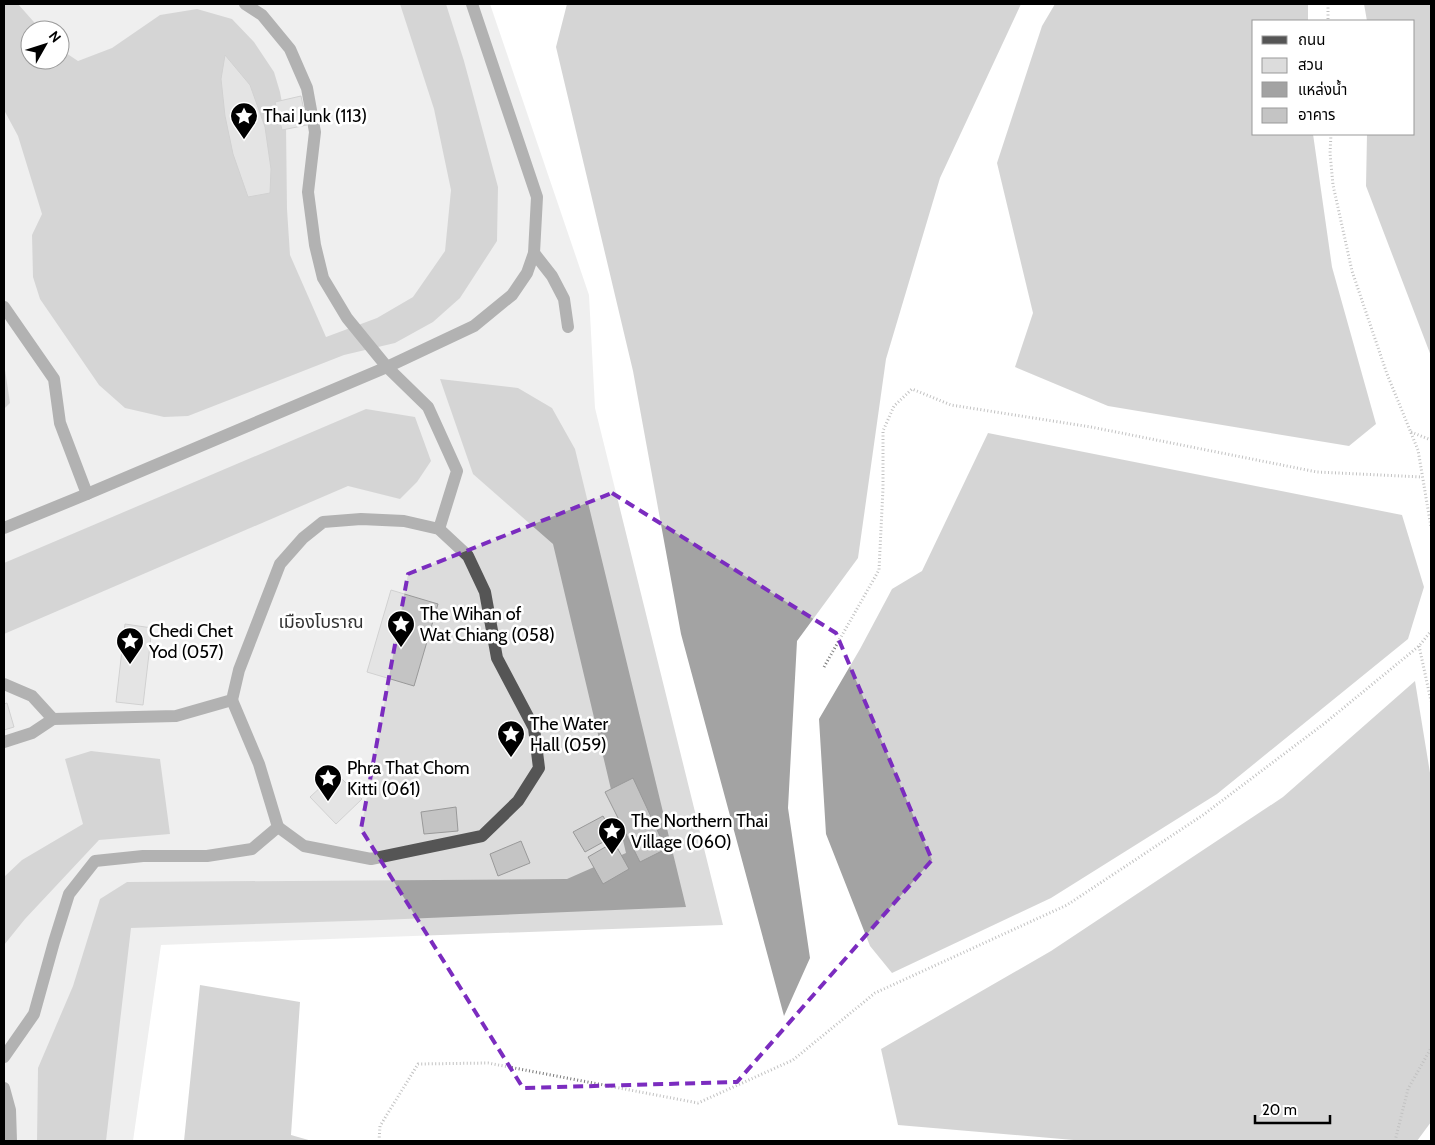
<svg xmlns="http://www.w3.org/2000/svg" width="1435" height="1145" font-family="Cabin,'Noto Sans Thai',sans-serif">
  <style>
    .green { fill: #dcdcdc; fill-rule: evenodd }
    .water { fill: #a3a3a3 }
    .building { fill: #c4c4c4; stroke: #999 }
    .lines { fill: none; stroke-linecap: round; stroke-linejoin: round }
    .path { stroke: #777; stroke-width: 3; stroke-dasharray: 1 2.5; stroke-linecap: butt }
    .minor { stroke: #555; stroke-width: 12 }
    .marked { fill: none; stroke: #7b2cbf; stroke-width: 4; stroke-dasharray: 10 6; stroke-linejoin: round }
    .labels { text-anchor: middle; stroke-width: 5; stroke-linejoin: round; paint-order: stroke }
    .poi-label { font-size: 18px; fill: #000; stroke: #fff; text-anchor: start }
    .park-label { font-size: 18px; fill: #333; stroke: #fff }
  </style>
  <rect width="100%" height="100%" fill="#fff"/>
  <path class="green" d="M4,4h486l99,291 6,113 128,517 -562,20 -28,196h-129zM30,30h30v30h-30z"/>
  <g class="water">
    <path d="M4,4h14l23,26h-11v30h30v-11l18,12 34,-13 48,-33 37,-6 35,10 22,23 20,30 6,20 6,32 1,85 3,46 36,82 51,-19 36,-21 32,-46 6,-61 -17,-81 -34,-105h46l18,57 34,126 -1,54 -37,57 -27,24 -38,21 -51,12 -156,61 -24,1 -39,-9 -26,-23 -59,-86 -7,-22 -1,-42 10,-21 -24,-78 -14,-26z"/>
    <path d="M567,4h454l-81,174 -54,181 -28,199 -61,83 -9,167 22,150 -26,58 -103,-382 -48,-263 -77,-324z"/>
    <path d="M1055,4h253v17h-54v113h59l19,133 44,157 -27,22 -241,-40 -93,-39 18,-54 -36,-150 45,-137z"/>
    <path d="M1364,4h67v352l-65,-170 1,-52h47v-113h-47z"/>
    <path d="M4,363l6,40 -6,6z"/>
    <path d="M440,379l78,9 34,20 23,41 111,458 -305,13 -250,8 -25,213h-69l1,-73 35,-82 27,-87 27,-17 440,-3 59,-26 -73,-309 -80,-70z"/>
    <path d="M366,409l49,8 16,44 -14,21 -17,17 -52,-13 -344,148v-71z"/>
    <path d="M988,433l414,82 22,72 -16,52 -191,155 -166,104 -159,75 -22,-27 -44,-112 -7,-115 41,-70 32,-60 30,-18z"/>
    <path d="M1415,681l16,98v343l-14,19h-332l-187,-16 -17,-76 170,-98 232,-154z"/>
    <path d="M91,751l69,8 10,75 -71,6 -74,79 -21,26v-68l18,-17 61,-36 -18,-65z"/>
    <path d="M200,985l100,17 -9,133 21,6h-128z"/>
  </g>
  <g class="building">
    <path d="M225,55l25,30 15,42 6,42 -1,24 -22,4 -15,-43 -8,-38 -4,-37z"/>
    <path d="M301,96l6,29 -25,5 -7,-28z"/>
    <path d="M391,590l47,14 -24,82 -47,-14z"/>
    <path d="M125,624l27,4 -9,77 -27,-3z"/>
    <path d="M7,703l7,24 -10,3v-26z"/>
    <path d="M336,773l26,26 -26,25 -26,-27z"/>
    <path d="M633,778l33,71 -26,13 -35,-70z"/>
    <path d="M456,807l2,24 -34,3 -3,-22z"/>
    <path d="M603,816l11,20 -29,16 -12,-20z"/>
    <path d="M521,841l9,22 -32,13 -8,-22z"/>
    <path d="M614,842l15,27 -26,15 -15,-27z"/>
  </g>
  <g class="lines">
    <g class="path">
      <path d="M1328,4v17"/>
      <path d="M1331,134l-1,19 3,32 19,86 35,103 31,76 13,77"/>
      <path d="M1411,432l20,8"/>
      <path d="M1419,646l12,55"/>
      <path d="M824,667l55,-97 4,-82v-57l11,-25 18,-17 39,16 140,22 226,45 105,5"/>
      <path d="M379,1141l1,-15 38,-62 70,-1 210,40 95,-43 82,-67 192,-88 136,-90 122,-92 94,-77 12,-15"/>
      <path d="M1395,1141l13,-52 23,-41"/>
    </g>
    <g class="minor">
      <path d="M245,4l17,11 28,34 17,39 8,44 -7,60 7,53 8,33 24,40 40,49 41,40 29,64 -18,58"/>
      <path d="M534,253l18,23 12,23 4,28"/>
      <path d="M4,307l50,72 6,44 27,71"/>
      <path d="M4,528l83,-34 300,-127 87,-41 38,-31 15,-22 7,-20 3,-56 -65,-193"/>
      <path d="M4,684l28,12 21,23"/>
      <path d="M4,742l28,-9 21,-14 123,-3 56,-16 7,-30 41,-106 23,-26 20,-16 38,-3 43,2 35,8 29,27 17,36 12,66 37,70 5,40 -21,33 -36,35 -111,23 -67,-13 -26,-19"/>
      <path d="M4,1057l30,-43 20,-72 15,-48 26,-33 48,-5h64l45,-7 26,-22 -19,-63 -27,-64"/>
      <path d="M4,1088l6,22 1,31"/>
    </g>
  </g>
  <path d="M0 0H1435V1145H0ZM612,493l224,140 96,227 -195,222 -214,6 -162,-259 47,-255z" fill="#fff" fill-opacity=".55" fill-rule="evenodd"/>
  <path class="marked" d="M612,493l224,140 96,227 -195,222 -214,6 -162,-259 47,-255z"/>
  <defs>
    <g id="sight-pin" transform="scale(1.4375)"><path d="M0 17L-7.5 6A9.5 9.5 0 1 1 7.5 6Z" fill="#000" stroke="#fff"/><path d="M0-6L1.8-2.2L6-1.7L2.9 1.2L3.7 5.4L0 3.3L-3.7 5.4L-2.9 1.2L-6-1.7L-1.8-2.2Z" fill="#fff"/></g>
  </defs>
  <g fill-rule="evenodd">
    <use href="#sight-pin" x="244" y="116"/>
    <use href="#sight-pin" x="401" y="624"/>
    <use href="#sight-pin" x="130" y="641"/>
    <use href="#sight-pin" x="511" y="734"/>
    <use href="#sight-pin" x="328" y="778"/>
    <use href="#sight-pin" x="612" y="831"/>
  </g>
  <g class="labels">
    <g class="poi-label">
      <text x="263" y="122">Thai Junk (113)</text>
      <text x="420" y="620">The Wihan of<tspan x="420" dy="21">Wat Chiang (058)</tspan></text>
      <text x="149" y="637">Chedi Chet<tspan x="149" dy="21">Yod (057)</tspan></text>
      <text x="530" y="730">The Water<tspan x="530" dy="21">Hall (059)</tspan></text>
      <text x="347" y="774">Phra That Chom<tspan x="347" dy="21">Kitti (061)</tspan></text>
      <text x="631" y="827">The Northern Thai<tspan x="631" dy="21">Village (060)</tspan></text>
    </g>
    <g class="park-label">
      <text x="321" y="628">เมืองโบราณ</text>
    </g>
  </g>
  <rect width="1435" height="1145" fill="none" stroke="#000000" stroke-width="10"/>
  <rect x="1252" y="20" width="162" height="115" fill="#ffffff" stroke="#999999"/>
  <rect x="1262" y="36" width="25" height="8" fill="#555555" stroke="#999999"/>
  <text x="1298" y="45" font-size="15" fill="#000000">ถนน</text>
  <rect x="1262" y="58" width="25" height="15" fill="#dcdcdc" stroke="#999999"/>
  <text x="1298" y="70" font-size="15" fill="#000000">สวน</text>
  <rect x="1262" y="82" width="25" height="15" fill="#a3a3a3" stroke="#999999"/>
  <text x="1298" y="95" font-size="15" fill="#000000">แหล่งน้ำ</text>
  <rect x="1262" y="108" width="25" height="15" fill="#c4c4c4" stroke="#999999"/>
  <text x="1298" y="120" font-size="15" fill="#000000">อาคาร</text>
  <g transform="translate(45 45) rotate(51)"><circle r="24" fill="#ffffff" stroke="#999999"/>
  <path d="M0-4L9 19L0 12L-9 19Z" fill="#000000"/>
  <text y="-8" font-size="14" font-weight="bold" text-anchor="middle" fill="#000000">N</text>
  </g>
  <path d="M1255 1115v8h75v-8" fill="none" stroke="#000000" stroke-width="2.5"/>
  <text x="1262" y="1115" font-size="15" fill="#000000" stroke="#ffffff" stroke-width="4" paint-order="stroke">20 m</text>
</svg>
